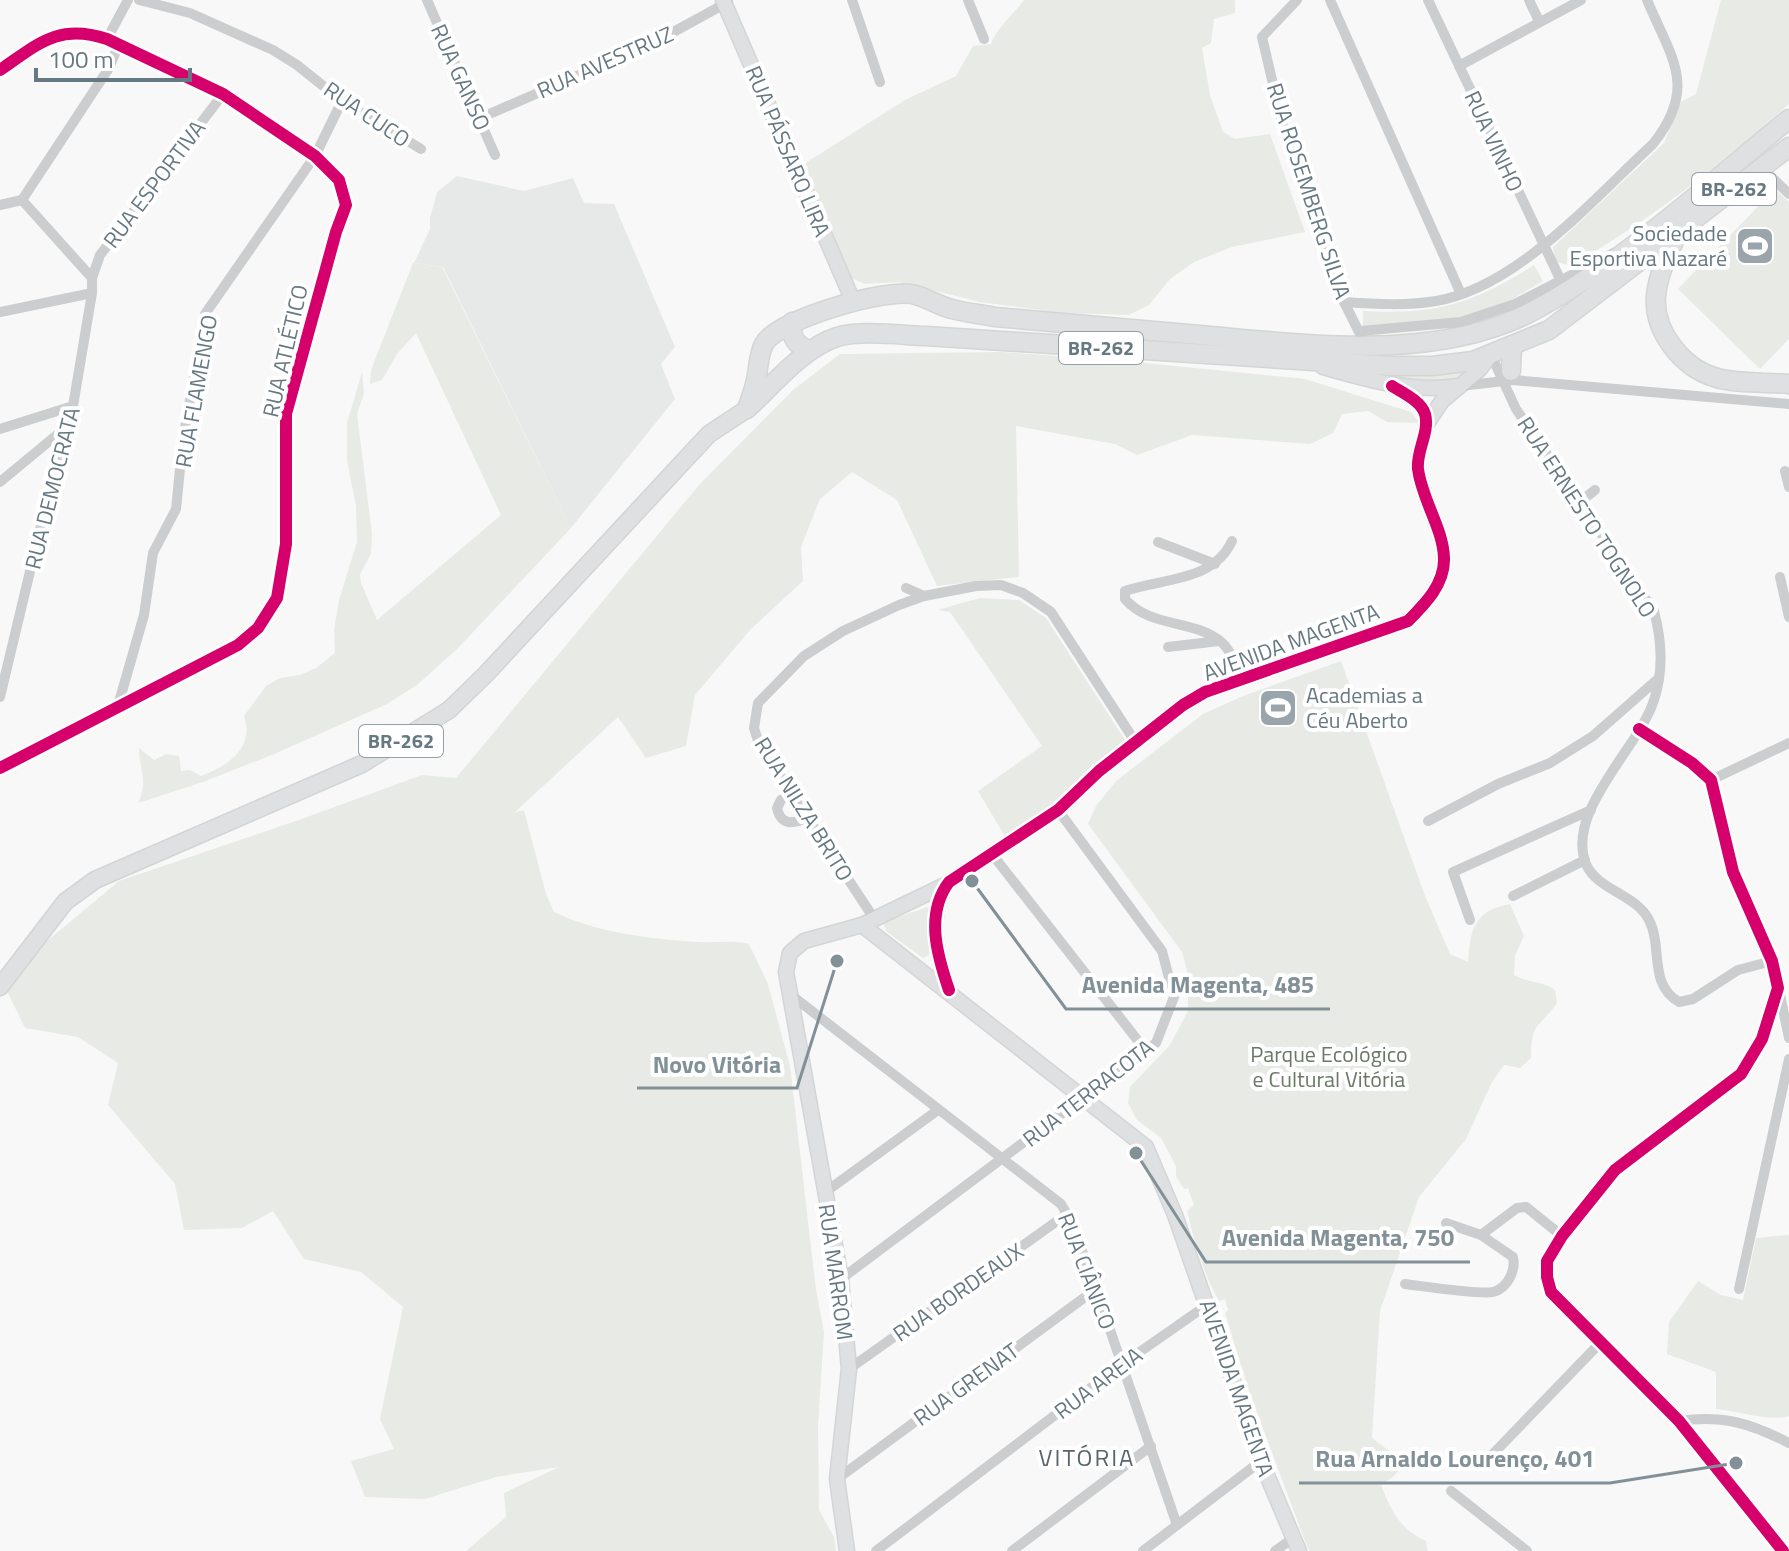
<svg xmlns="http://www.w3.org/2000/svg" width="1789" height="1551" font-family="'Titillium Web',sans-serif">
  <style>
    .built { fill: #e7e9e8 }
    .green { fill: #e8eae6 }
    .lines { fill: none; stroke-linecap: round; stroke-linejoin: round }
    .secondary-casing { stroke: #d4d5d6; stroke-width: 17 }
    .primary-casing { stroke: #d3d4d5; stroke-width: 19 }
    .highway-casing { stroke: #d4d5d5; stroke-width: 21 }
    .street { stroke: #cbcdce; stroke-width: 10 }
    .secondary { stroke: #dfe0e1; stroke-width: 14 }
    .primary { stroke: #dfe0e1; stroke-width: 16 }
    .highway { stroke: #dfe0e1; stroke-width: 18 }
    .cycleway-casing { stroke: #fff; stroke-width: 17 }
    .cycleway { stroke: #d6006c; stroke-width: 12 }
    .labels { text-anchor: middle; stroke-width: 8; stroke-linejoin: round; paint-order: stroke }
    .shield { fill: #fff; stroke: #94a0a7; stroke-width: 2 }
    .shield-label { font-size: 20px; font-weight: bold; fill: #667881 }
    .street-label { font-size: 22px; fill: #667881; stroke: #fff }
    .poi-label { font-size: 22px; fill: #667881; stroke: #fff; text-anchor: end }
    .park-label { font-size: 22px; fill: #6a7965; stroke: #fff }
    .neighbourhood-label { font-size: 24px; letter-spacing: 2px; fill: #58656c; stroke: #fff }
    .leader { fill: none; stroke: #829198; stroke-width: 3 }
    .callout-dot { fill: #829198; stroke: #fff; stroke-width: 3 }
    .callout-label { font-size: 24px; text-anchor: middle; font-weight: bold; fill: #829198; stroke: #fff; stroke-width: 8; stroke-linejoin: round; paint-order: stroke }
  </style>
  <rect width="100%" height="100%" fill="#f8f8f8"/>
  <path class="built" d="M457,176l67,15 49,-13 11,25 30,1 61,143 -14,17 14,35 -104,129 -128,-261 -29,-4 16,-34v-11l7,-26z"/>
  <g class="green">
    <path d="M1024,0h211v13l-21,6 -3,24 -9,5 8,47 13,37 12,7 35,-5 35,98 -73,15 -38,15 -24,17 -21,26 -20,10 -67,-2 -82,-11 -81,-20 -34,2 -14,-6 -47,-114 101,-64 51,-24 17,-30 18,-2c6,-17 22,-29 33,-44z"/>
    <path d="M1721,0h68v104c-68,61 -140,117 -219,162l-15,-5 -2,-14 111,-104 17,-41 15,-8z"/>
    <path d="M1775,189l14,13v137l-29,30 -82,-80z"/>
    <path d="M413,263l29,4 129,261 -113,120 -41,37 -30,19 -113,50 -71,28 -65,21c11,-23 1,-32 1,-55l15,12 12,-6 13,2 2,15 9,-1 11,6c27,-10 54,-28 43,-60l22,-30 14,-8 20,-3 16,-7 19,-15 -1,-23 5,-30 18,-58 -1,-36 -9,-46v-37l15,-51 2,21 -7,21 15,120 -1,20 -11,20 1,9 16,37 124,-105 -85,-182 -19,21 -15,26 -12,4 1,-14z"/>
    <path d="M1534,265l9,16 -32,19 -51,18 -97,8v-15c73,4 110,-7 171,-46z"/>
    <path d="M1002,352l123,9 180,18 106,33 9,11 -33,-1 -19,-11 -26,3 -9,19 -23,11 -118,-9 -55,20 -22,-11 -99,-18 3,151 -82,9 -40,-86 -45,-28 -32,27 -19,48 2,34 -52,48 -56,66 -9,51 -40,12 -28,-41 -104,96 10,-3 22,84 8,18c44,21 97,27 145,30 18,1 33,-2 50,2l19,40 22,82 26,224 8,42 -6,93 1,85 15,27 2,14h-370l40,-34 -2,-24 55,-26 -63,10 -71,22 -60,-2 -14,-36 43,-12 -14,-30 23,-112 -42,-35 -57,-13 -31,-48 -31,17 -58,2 -9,-46 -67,-79 10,-42 -40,-26 -53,-9 -22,-45 38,-37 78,-65 180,-61 123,-45 34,3 243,-293 94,-95 47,-36z"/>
    <path d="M1480,362c-6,5 -13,11 -20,15 -29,17 -86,-2 -117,-10z"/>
    <path d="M980,598l39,2 27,18 83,128 -74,60 -49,32 -28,-47 64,-45 -92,-134 -13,-2z"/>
    <path d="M1341,661l84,235 25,58 18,8c3,-33 5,-51 42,-58l14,32 -9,20 -1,19c14,8 29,6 41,15l2,13c-18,26 -26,18 -26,55l-11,10 -16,-3 -12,17 -26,57 -47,58 -39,114 -8,127 24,18 4,13 -7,8 -12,8c10,25 19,45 45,56l2,10h-118l-4,-7 -57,-153 -24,-78 3,-3 -3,-11 -6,2c-15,-26 -25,-60 -32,-90l7,-6 -6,-17 -4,1 -8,-13v-10l-15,-28 -24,-18 -9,-17 2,-16 40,-42 18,-34v-37l-6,-22 -94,-128 8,-18 20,-25 87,-67 40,-18z"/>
    <path d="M931,906l-2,49 -6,3 -36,-26 -4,-10z"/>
    <path d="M1789,1235v181c-19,6 -51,-5 -73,-7v-37l-49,-18 2,-32 29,-41 23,14 22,5 13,-62z"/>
  </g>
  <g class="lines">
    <g class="secondary-casing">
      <g id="secondary">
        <path d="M723,0l130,301"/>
        <path d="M1323,367c46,13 89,26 137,19"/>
        <path d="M1426,425l16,-24 37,-31 12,-15"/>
        <path d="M862,925l284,222 29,68 86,246 38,90"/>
        <path d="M949,990c-12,-35 -24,-76 0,-108l109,-72 41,-39 84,-66 22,-13 203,-71c17,-17 37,-37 36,-63 -1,-30 -22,-58 -26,-89 -2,-18 12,-37 7,-55 -4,-13 -22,-21 -33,-28"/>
        <path d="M847,1551l-10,-72 12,-110 -8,-90 -55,-307 4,-19 14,-12 58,-16 83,-40"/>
      </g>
    </g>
    <g class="primary-casing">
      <path id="primary" d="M0,987l65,-85 30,-22 267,-116 87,-54 37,-36 223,-240 38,-25"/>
    </g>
    <g class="highway-casing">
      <g id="highway">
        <path d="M1676,237c-9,19 -18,38 -20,59 -3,35 26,71 58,81 20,7 53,5 75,7"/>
        <path d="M792,322c-1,17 3,22 18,29"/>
        <path d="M1511,371l1,-25"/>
        <path d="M749,407c25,-23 54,-59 88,-70 24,-7 63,-2 89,-1l466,30h40l41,-5 76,-31 240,-183"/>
        <path d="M747,409c3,-9 7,-19 9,-29 3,-12 2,-25 8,-36 14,-25 120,-55 148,-50 14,3 27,12 40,15 14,4 29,5 43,8 72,6 144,13 216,19 103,9 227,25 322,-25 91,-49 176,-127 256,-192"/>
      </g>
    </g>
    <g class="street">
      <path d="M139,0l51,13 83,37 24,15 45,36 79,48"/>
      <path d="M427,0l68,155"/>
      <path d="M852,0l28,82"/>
      <path d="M968,0l16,39"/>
      <path d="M1297,0l-35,37 21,90 61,175 22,44"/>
      <path d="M1330,0l131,294"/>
      <path d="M1428,0l133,281"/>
      <path d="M1529,0l10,21"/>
      <path d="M107,39l21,-39"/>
      <path d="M1459,66l122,-66"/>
      <path d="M0,70c38,-26 58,-47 107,-31l116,55 92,62 24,24 7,25 -10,27 -50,182v130l-9,54 -19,30 -20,17 -238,123"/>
      <path d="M478,119l179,-78 71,-39"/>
      <path d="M1762,168l27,26"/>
      <path d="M22,200l70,78"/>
      <path d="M0,205l22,-5 87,-132 10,-24"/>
      <path d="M1344,302c31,2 62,4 92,-1 82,-14 158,-103 217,-157 45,-57 19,-85 -6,-144"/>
      <path d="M0,312l92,-19"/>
      <path d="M1360,331l101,-9 54,-18 99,-51"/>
      <path d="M1491,355l25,54 138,202c8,30 10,59 0,89 -15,48 -89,111 -68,164 11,26 50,30 63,56 14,27 -1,64 30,82l14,-3 45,-29 34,-9"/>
      <path d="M1460,386l53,-6 276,24"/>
      <path d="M0,429l73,-23"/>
      <path d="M1785,471l4,16"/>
      <path d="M0,482l64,-53"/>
      <path d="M1580,502l15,-12"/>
      <path d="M1232,541c-19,41 -69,37 -107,50v8c25,29 67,20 95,42 11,8 16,26 22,38"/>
      <path d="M1158,542l57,22"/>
      <path d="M1780,577l9,40"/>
      <path d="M906,588l18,8"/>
      <path d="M1168,647l51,-6"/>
      <path d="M0,697l64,-268 9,-23 19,-113v-15l8,-23 123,-161"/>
      <path d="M117,709l27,-94 9,-62 23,-44 7,-70 22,-125 110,-158 27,-55"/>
      <path d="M1639,729l53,34 19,17 22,92 39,89 6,27 -16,51 -21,35 -126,96 -53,66 -15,25v16l4,15 128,129 104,130"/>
      <path d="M1711,780l78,-37"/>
      <path d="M792,793l-11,7 -4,8c4,18 16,16 30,10"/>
      <path d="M1428,821l70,-37 52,-21 43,-27 66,-58"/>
      <path d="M992,854l154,197"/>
      <path d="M1513,896l72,-36"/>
      <path d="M875,920l-116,-176 -5,-16 4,-25 46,-47 39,-25 56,-26 25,-9 52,-10 25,-1 22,8 28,19 85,131"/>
      <path d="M1470,920l-17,-48 138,-62"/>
      <path d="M1779,990l10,48"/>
      <path d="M791,995l270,209 10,17 25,68 81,236"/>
      <path d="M824,1193l114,-83"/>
      <path d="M1481,1235l36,-27 9,-1 36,29"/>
      <path d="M841,1279l315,-236 18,-46 -12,-46 -104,-141"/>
      <path d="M1405,1284c17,2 76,11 88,8 15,-4 23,-22 20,-35l-32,-22 -35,-12"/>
      <path d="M1739,1289l50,-230"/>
      <path d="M849,1369l218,-155"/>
      <path d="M1679,1421c44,-6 71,2 110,22"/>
      <path d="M1491,1456l109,-113"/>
      <path d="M837,1479l259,-190"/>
      <path d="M1451,1491l76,60"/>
      <path d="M876,1551l245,-186 86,-60"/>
      <path d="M1012,1551l139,-105"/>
      <path d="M1143,1551l118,-90"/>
      <path d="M1275,1551l17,-12"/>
    </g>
    <use href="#secondary" class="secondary"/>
    <use href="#primary" class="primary"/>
    <use href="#highway" class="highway"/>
    <g class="cycleway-casing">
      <g id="cycleway">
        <path d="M0,70c38,-26 58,-47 107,-31l116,55 92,62 24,24 7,25 -10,27 -50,182v130l-9,54 -19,30 -20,17 -238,123"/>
        <path d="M1639,729l53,34 19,17 22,92 39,89 6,27 -16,51 -21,35 -126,96 -53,66 -15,25v16l4,15 128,129 104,130"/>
        <path d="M949,990c-12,-35 -24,-76 0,-108l109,-72 41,-39 84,-66 22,-13 203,-71c17,-17 37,-37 36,-63 -1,-30 -22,-58 -26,-89 -2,-18 12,-37 7,-55 -4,-13 -22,-21 -33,-28"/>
      </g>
    </g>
    <use href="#cycleway" class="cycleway"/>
  </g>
  <defs>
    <g id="stadium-square" transform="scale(2)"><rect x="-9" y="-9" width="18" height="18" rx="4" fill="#99a5ab" stroke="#fff"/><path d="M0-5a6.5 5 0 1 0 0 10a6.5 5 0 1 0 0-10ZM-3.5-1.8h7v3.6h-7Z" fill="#fff"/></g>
  </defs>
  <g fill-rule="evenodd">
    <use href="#stadium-square" x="1755" y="246"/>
    <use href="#stadium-square" x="1278" y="708"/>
  </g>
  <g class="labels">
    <g class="shield">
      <rect x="1692" y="173" width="84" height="32" rx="6"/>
      <rect x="1059" y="332" width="84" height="32" rx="6"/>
      <rect x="359" y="725" width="84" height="32" rx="6"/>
    </g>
    <g class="shield-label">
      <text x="1734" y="196">BR-262</text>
      <text x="1101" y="355">BR-262</text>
      <text x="401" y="748">BR-262</text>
    </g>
    <g class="street-label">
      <text transform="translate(605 62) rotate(-24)" y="8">RUA AVESTRUZ</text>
      <text transform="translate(461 77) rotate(66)" y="8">RUA GANSO</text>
      <text transform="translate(367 114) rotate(34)" y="8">RUA CUCO</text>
      <text transform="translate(1494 141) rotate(65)" y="8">RUA VINHO</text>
      <text transform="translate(788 151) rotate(67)" y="8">RUA PÁSSARO LIRA</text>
      <text transform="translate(154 184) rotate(-53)" y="8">RUA ESPORTIVA</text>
      <text transform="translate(1309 191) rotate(72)" y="8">RUA ROSEMBERG SILVA</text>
      <text transform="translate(285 351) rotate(-77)" y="8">RUA ATLÉTICO</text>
      <text transform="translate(196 391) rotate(-80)" y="8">RUA FLAMENGO</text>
      <text transform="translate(52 488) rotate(-76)" y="8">RUA DEMOCRATA</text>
      <text transform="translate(1587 517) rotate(57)" y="8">RUA ERNESTO TOGNOLO</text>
      <text transform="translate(1291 642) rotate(-20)" y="8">AVENIDA MAGENTA</text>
      <text transform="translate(804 809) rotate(58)" y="8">RUA NILZA BRITO</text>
      <text transform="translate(1088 1093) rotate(-38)" y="8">RUA TERRACOTA</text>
      <text transform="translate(1087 1271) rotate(69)" y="8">RUA CIÂNICO</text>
      <text transform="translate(836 1272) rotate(82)" y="8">RUA MARROM</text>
      <text transform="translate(958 1292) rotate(-35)" y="8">RUA BORDEAUX</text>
      <text transform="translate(1098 1383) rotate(-37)" y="8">RUA AREIA</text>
      <text transform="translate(966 1384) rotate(-36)" y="8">RUA GRENAT</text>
      <text transform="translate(1237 1388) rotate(71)" y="8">AVENIDA MAGENTA</text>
    </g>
    <g class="poi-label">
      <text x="1727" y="241">Sociedade<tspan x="1727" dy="25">Esportiva Nazaré</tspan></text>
      <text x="1306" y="703" text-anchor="start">Academias a<tspan x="1306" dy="25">Céu Aberto</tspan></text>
    </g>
    <g class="park-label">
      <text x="1329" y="1062">Parque Ecológico<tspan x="1329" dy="25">e Cultural Vitória</tspan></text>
    </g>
    <g class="neighbourhood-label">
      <text x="1087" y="1466">VITÓRIA</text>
    </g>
  </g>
  <path class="leader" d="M972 881L1066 1009H1330M837 961L797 1088H637M1136 1153L1206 1262H1470M1736 1463L1610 1483H1299"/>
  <g class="callout-dot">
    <circle cx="972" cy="881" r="8"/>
    <circle cx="837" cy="961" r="8"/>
    <circle cx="1136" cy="1153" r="8"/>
    <circle cx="1736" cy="1463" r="8"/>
  </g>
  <g class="callout-label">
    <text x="1198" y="993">Avenida Magenta, 485</text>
    <text x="717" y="1073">Novo Vitória</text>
    <text x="1338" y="1246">Avenida Magenta, 750</text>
    <text x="1455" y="1467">Rua Arnaldo Lourenço, 401</text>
  </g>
  <path d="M36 68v12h154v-12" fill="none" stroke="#667881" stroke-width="4"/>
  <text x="48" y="68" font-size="24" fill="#667881" stroke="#ffffff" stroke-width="6" paint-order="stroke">100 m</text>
</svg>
